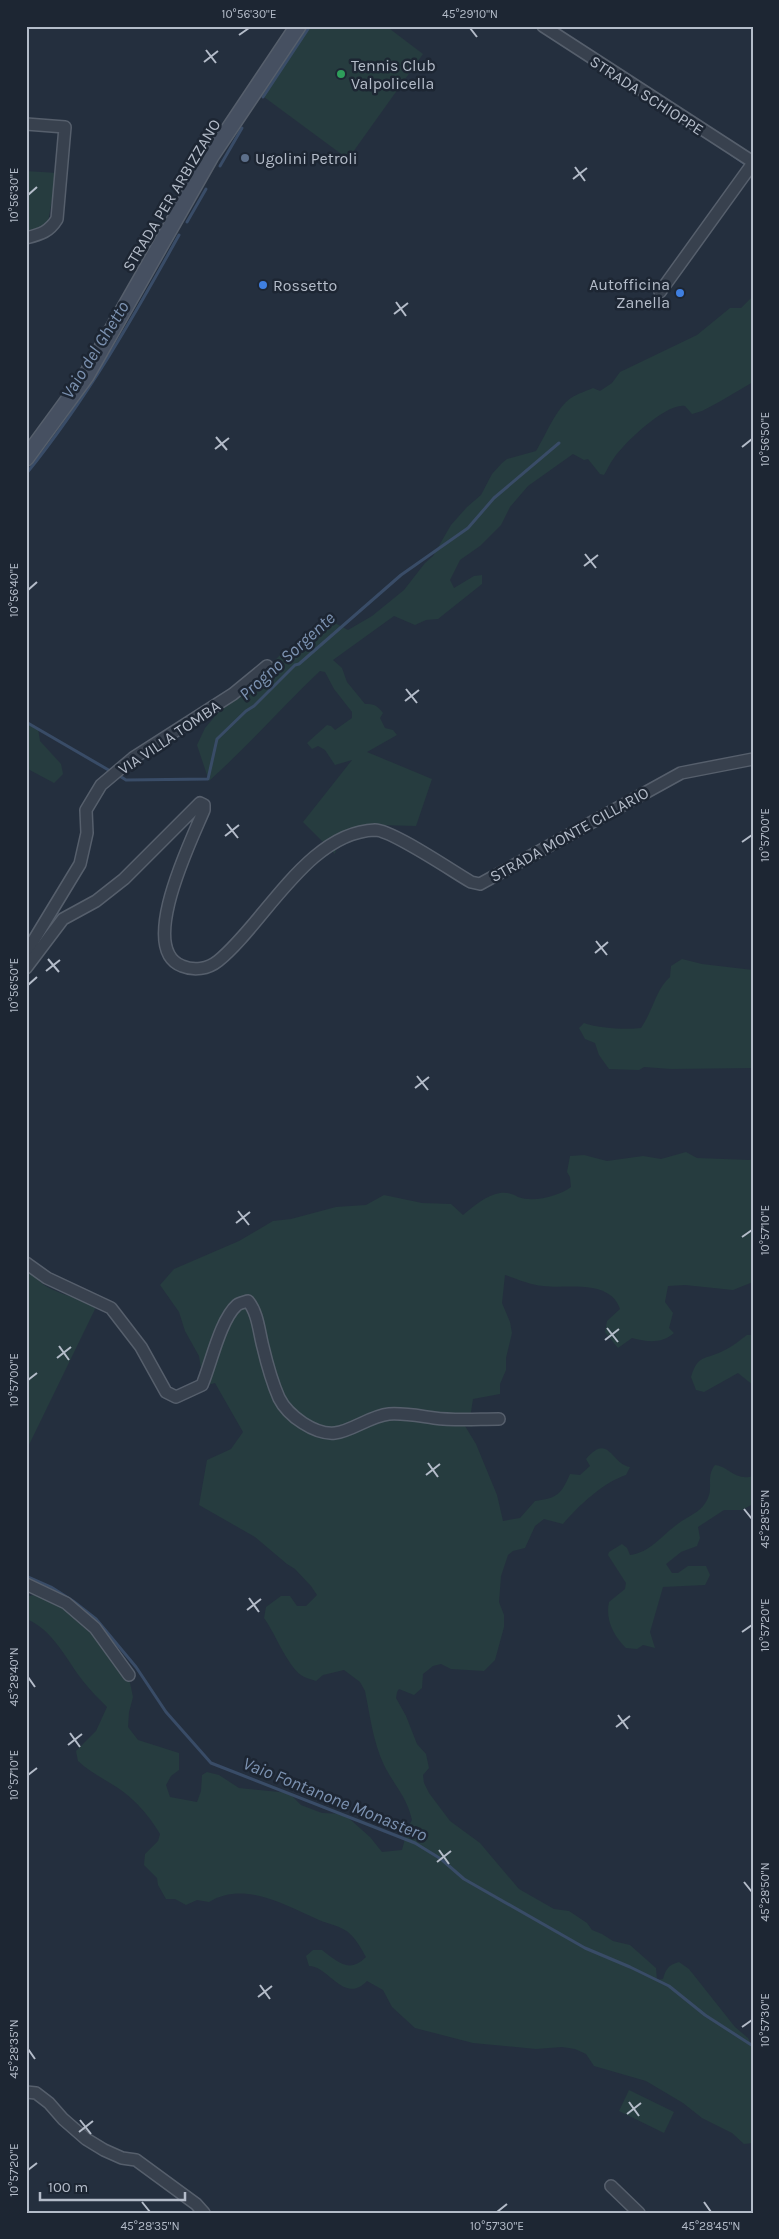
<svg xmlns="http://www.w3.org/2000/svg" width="779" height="2239" font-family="Karla,sans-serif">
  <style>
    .green { fill: #263c3f }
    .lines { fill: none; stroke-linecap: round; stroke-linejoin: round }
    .stream { stroke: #394c67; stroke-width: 3 }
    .street-casing { stroke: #565f6c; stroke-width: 14 }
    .secondary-casing { stroke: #565f6c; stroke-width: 18 }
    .street { stroke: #38414e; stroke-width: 11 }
    .secondary { stroke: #465061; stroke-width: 15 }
    .ticks { fill: none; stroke: #b4bcc9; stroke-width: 2 }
    .leisure-dot { fill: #2e9e5b; stroke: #1d2633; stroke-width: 2 }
    .service-dot { fill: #5c6f8a; stroke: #1d2633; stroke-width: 2 }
    .shop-dot { fill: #3f7fe0; stroke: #1d2633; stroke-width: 2 }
    .labels { text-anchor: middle; stroke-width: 5; stroke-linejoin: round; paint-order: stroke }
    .poi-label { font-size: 16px; fill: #b4bcc9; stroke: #1d2633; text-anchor: start }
    .street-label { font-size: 16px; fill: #b4bcc9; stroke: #1d2633 }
    .water-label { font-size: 18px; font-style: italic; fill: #7c92b1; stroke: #1d2633 }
    .neatline { fill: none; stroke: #b4bcc9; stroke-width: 2 }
    .ticks-label { font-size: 12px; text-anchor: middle; fill: #b4bcc9 }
  </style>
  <rect width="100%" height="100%" fill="#242f3e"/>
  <g class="green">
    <path d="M305,26h81l37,28 -75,105 -88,-65z"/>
    <path d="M26,171l31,2 -10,54 -21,7z"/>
    <path d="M753,296v34l-2,7h2v45l-34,20 -17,9 -10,3 -7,-8c-18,-4 -61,37 -71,52 -4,5 -7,12 -10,17l-4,-1 -12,-15 -4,1 -11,-6 -45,32 -18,21 -9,18 -21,21 -20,14 -10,20 4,8 20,-12 8,-1v9l-44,35 -12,1 -11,5 -21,-9 -61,44 9,8 5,14 18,22c9,0 12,1 18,9l-3,5 5,10 8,2 4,5 -30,17 65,27 -16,47 -38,-1 -41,18 -2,11 -32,-32 49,-62 -17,5 -10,-15 -7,-4 -6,3 -5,-6 20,-18 4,1 4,4 17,-12v-6l-18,-23 -9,-17 -5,-1c-38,36 -72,75 -111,110l-12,-36 8,-17 23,-27 26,-18 26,-28 41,-29 14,-3 13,7 24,-14 32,-26 21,-27 8,-7 18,-31 16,-18 14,-12 11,-21 10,-11 5,-4 29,-8c10,-16 20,-43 35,-53 6,-4 15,-7 22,-10l7,3 12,-8 8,-11 77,-37 33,-27h11z"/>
    <path d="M26,720l12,8 2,13 21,23 2,10 -9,9 -28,-15z"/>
    <path d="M682,959l20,5 51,6v98l-82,1 -27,-2 -5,3 -30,-1 -10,-14 -4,-12 -10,-4 -6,-11 5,-5c12,5 44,7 57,5 12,-17 15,-39 29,-51l1,-11z"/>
    <path d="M686,1152l11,6 53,2 3,-2v124l-20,8 -48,-5 -17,1 -3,16 8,11 -4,15 5,5c-12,11 -27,9 -42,5l-14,10 -13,-16 2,-11 13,-12c-10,-30 -53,-20 -77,-23 -13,-1 -26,-7 -38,-11l-3,28 8,19 2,11 -6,25v12l-6,14v10l-27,5 -2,13 1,15 -7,-1 11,18 21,51 6,26 17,-3 15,-17c22,-3 26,-6 35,-27l10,1 10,-9 -4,-7c23,-27 25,5 44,8l-4,8c-22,7 -48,31 -63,49l-19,-5 -9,7 -10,22 -12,3 -5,4 -7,21 -2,26 5,13v12l-9,33 -11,11 -33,-2 -10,-5 -8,2 -10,8 -1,14 -8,7 -15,-6 -2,3 -1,6 10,18 11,28 9,10 3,14 -6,7 1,8 5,10 21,28 30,22 39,46 35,20 15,2 18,12 5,7 10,4 11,7 17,4 26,23 1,12 6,-1c3,-10 5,-14 16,-17l10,7 46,58 13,11 5,9v96l-9,1 -12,-11 -30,-15 -19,-15 -37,-22 -52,-15 -8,-12 -11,-5 -13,-2 -26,2 -63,-6 -58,-15 -23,-21 -9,-17 -16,-9c-23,24 -38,-15 -58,-15l-3,-10 7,-6h9c16,12 27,24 44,7 -5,-9 -10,-18 -18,-25 -8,-6 -19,-8 -29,-12 -33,-14 -74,-40 -110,-18l-12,-2 -11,5 -11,-6h-9l-8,-14 -1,-7 -13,-13 1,-11 13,-13 2,-7c-7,-12 -17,-25 -27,-34 -16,-16 -38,-23 -55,-39l-2,-10 20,-20 11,-24c-8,-8 -17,-17 -24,-26 -16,-20 -30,-52 -57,-62v-25l4,2 16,-5 14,8 28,32 14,10 27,37 4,19 -4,15 -1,15 10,13 41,13v17l-8,6 -5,9 4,12 27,5 4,-11 1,-16 5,-3 12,3 20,13 50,5 12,12 21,8 22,1 26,23 12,15 20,-2 6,-23 4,-7c-5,-23 -18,-35 -28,-55 -11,-23 -14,-50 -19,-74l-5,-9 -16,-12 -21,5 -7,6c-5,-2 -11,-3 -15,-6 -14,-10 -26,-42 -37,-57l2,-11 15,-11h9l7,10h9l11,-11 -6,-9 -16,-17 -8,-5 -32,-27 -56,-32 8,-45 24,-11 12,-17 -28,-49 -11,3 -5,-30 -14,-25 -6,-19 -19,-27 14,-16 65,-28 34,-20 18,-2 45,-12 30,-2 18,-10 38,8 29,1 12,11c10,-8 23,-20 37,-22 8,-1 12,1 18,4 16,6 41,-1 53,-10l-1,-10 -3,-5 3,-16 14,-1 23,6 36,-5 18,3z"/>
    <path d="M26,1268c7,5 12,13 18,17 16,10 35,13 53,20l-71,146z"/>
    <path d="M747,1335h6v50l-15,-12 -34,19 -8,-2 -5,-13c7,-23 14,-17 32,-26 9,-4 17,-11 24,-16z"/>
    <path d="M715,1465c13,1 21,17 38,11v28l-11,6h-18l-26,17 2,11 -3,8 -16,6 -15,12 6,9h6l10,-7h18l4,9 -5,10 -42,2 -13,45 5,16 -12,-3 -6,4 -11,-1c-12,-12 -21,-28 -17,-46l16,-13 1,-6 -18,-28 1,-3 13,-8 5,4 3,7c20,-2 33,-21 49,-32 11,-8 23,-11 29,-25 5,-11 -2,-22 7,-33z"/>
    <path d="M629,2090l45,22 -10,21 -45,-22z"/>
  </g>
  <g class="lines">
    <g class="stream">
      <path d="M263,97l47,-71"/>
      <path d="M731,154l17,12"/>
      <path d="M220,166l22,-38"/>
      <path d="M187,222l19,-33"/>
      <path d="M26,474c60,-74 107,-156 153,-239"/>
      <path d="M26,722l86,50"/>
      <path d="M118,775l8,5 82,-1 9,-40 29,-28 8,-5 41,-41 4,-1 102,-89 67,-47 26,-30 65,-55"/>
      <path d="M26,1576l25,11 22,14 23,18 40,48 30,45 45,51 204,80 26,16 23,20 121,69 45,19 39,19 36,29 48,31"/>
    </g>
    <g class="street-casing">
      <g id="street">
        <path d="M543,26l210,136"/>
        <path d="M26,124l39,3 -8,92c-8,13 -16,15 -31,19"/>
        <path d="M660,292l93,-129"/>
        <path d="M26,953l54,-89 7,-31 -1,-23 15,-25 32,-27 100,-64 34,-28"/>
        <path d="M26,968l37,-49 33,-18 28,-22 76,-76 4,2v5c-12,29 -67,139 -22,156 12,5 26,3 36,-5 46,-37 90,-129 157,-131 17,0 77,41 96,52l9,2 201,-111 72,-14"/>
        <path d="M26,1263l21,15 64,30 30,39 25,45 10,5 26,-12c9,-21 18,-65 35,-80 3,-2 8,-3 11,-4 10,12 11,31 15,46 4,17 9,35 16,51 9,18 36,37 56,35 17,-2 35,-17 54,-19 16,-1 30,2 45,4 21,3 44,1 65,1"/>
        <path d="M26,1584l40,19 29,25 34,47"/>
        <path d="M26,2092l10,1 13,10 14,16 23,20 18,11 18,8 14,2 60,44 8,9"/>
        <path d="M611,2186l28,27"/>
      </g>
    </g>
    <g class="secondary-casing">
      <path id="secondary" d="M26,458l60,-82 125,-220 87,-130"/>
    </g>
    <use href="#street" class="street"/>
    <use href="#secondary" class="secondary"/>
  </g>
  <path class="ticks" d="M470,28l7,9M239,35l10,-7M206,50l10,13M204,62l14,-11M575,167l10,14M573,179l14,-11M28,195l9,-8M396,302l10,14M394,314l14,-11M216,437l11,13M742,447l10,-8M215,449l14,-11M585,554l11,14M584,566l14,-11M28,590l9,-8M406,689l11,14M405,701l14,-11M227,824l11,14M225,836l14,-11M742,842l10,-7M596,941l11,14M595,953l13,-11M48,959l11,13M46,971l14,-11M28,985l9,-8M417,1076l11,14M415,1088l14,-11M238,1211l11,14M236,1223l14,-11M742,1237l10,-7M607,1328l11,14M605,1340l14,-11M59,1346l10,14M57,1358l14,-11M28,1380l9,-7M428,1463l10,14M426,1475l14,-11M744,1509l8,10M249,1598l10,14M247,1610l14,-11M742,1632l10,-7M28,1677l7,10M618,1715l10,14M616,1727l14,-11M70,1733l10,14M68,1745l14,-11M28,1775l9,-7M439,1850l10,14M437,1862l14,-11M744,1882l8,10M260,1985l10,14M258,1997l14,-11M742,2027l10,-7M28,2049l7,10M629,2102l10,14M627,2114l14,-11M80,2120l11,14M79,2132l14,-11M28,2170l9,-7M142,2202l8,10M704,2202l7,10M497,2212l10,-8"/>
  <circle class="leisure-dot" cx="341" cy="74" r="5"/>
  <circle class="service-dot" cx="245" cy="158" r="5"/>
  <g class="shop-dot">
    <circle cx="263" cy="285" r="5"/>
    <circle cx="680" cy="293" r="5"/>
  </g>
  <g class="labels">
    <g class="poi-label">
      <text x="351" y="71">Tennis Club<tspan x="351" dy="18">Valpolicella</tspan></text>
      <text x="255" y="164">Ugolini Petroli</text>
      <text x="670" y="290" text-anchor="end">Autofficina<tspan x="670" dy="18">Zanella</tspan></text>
      <text x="273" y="291">Rossetto</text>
    </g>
    <g class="street-label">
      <text transform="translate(647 95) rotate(33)" y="6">STRADA SCHIOPPE</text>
      <text transform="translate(171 195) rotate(-59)" y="6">STRADA PER ARBIZZANO</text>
      <text transform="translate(169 737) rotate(-34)" y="6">VIA VILLA TOMBA</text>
      <text transform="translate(569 834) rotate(-29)" y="6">STRADA MONTE CILLARIO</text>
    </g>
    <g class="water-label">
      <text transform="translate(95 350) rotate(-58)" y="6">Vaio del Ghetto</text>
      <text transform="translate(287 656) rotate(-42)" y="6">Progno Sorgente</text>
      <text transform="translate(335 1799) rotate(22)" y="6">Vaio Fontanone Monastero</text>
    </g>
  </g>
  <rect width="779" height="2239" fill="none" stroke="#1d2633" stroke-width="55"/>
  <path d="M40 2192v8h145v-8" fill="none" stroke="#b4bcc9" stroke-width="2.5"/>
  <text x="48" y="2192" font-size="15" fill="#b4bcc9" stroke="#1d2633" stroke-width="4" paint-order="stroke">100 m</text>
  <rect x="28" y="28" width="724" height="2184" class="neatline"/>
  <g class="ticks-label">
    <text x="249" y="18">10°56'30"E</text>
    <text x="470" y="18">45°29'10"N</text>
    <text transform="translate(14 195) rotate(-90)" y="4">10°56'30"E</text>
    <text transform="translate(765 439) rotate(-90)" y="4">10°56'50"E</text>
    <text transform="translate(14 590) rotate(-90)" y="4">10°56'40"E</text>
    <text transform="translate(765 835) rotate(-90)" y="4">10°57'00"E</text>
    <text transform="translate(14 985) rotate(-90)" y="4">10°56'50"E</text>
    <text transform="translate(765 1230) rotate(-90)" y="4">10°57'10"E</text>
    <text transform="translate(14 1380) rotate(-90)" y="4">10°57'00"E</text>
    <text transform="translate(765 1519) rotate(-90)" y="4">45°28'55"N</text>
    <text transform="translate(765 1625) rotate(-90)" y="4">10°57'20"E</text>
    <text transform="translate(14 1677) rotate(-90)" y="4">45°28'40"N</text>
    <text transform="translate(14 1775) rotate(-90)" y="4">10°57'10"E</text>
    <text transform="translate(765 1892) rotate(-90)" y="4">45°28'50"N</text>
    <text transform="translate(765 2020) rotate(-90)" y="4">10°57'30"E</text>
    <text transform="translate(14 2049) rotate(-90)" y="4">45°28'35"N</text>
    <text transform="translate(14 2170) rotate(-90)" y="4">10°57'20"E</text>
    <text x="150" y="2230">45°28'35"N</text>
    <text x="497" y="2230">10°57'30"E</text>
    <text x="711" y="2230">45°28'45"N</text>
  </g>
</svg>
